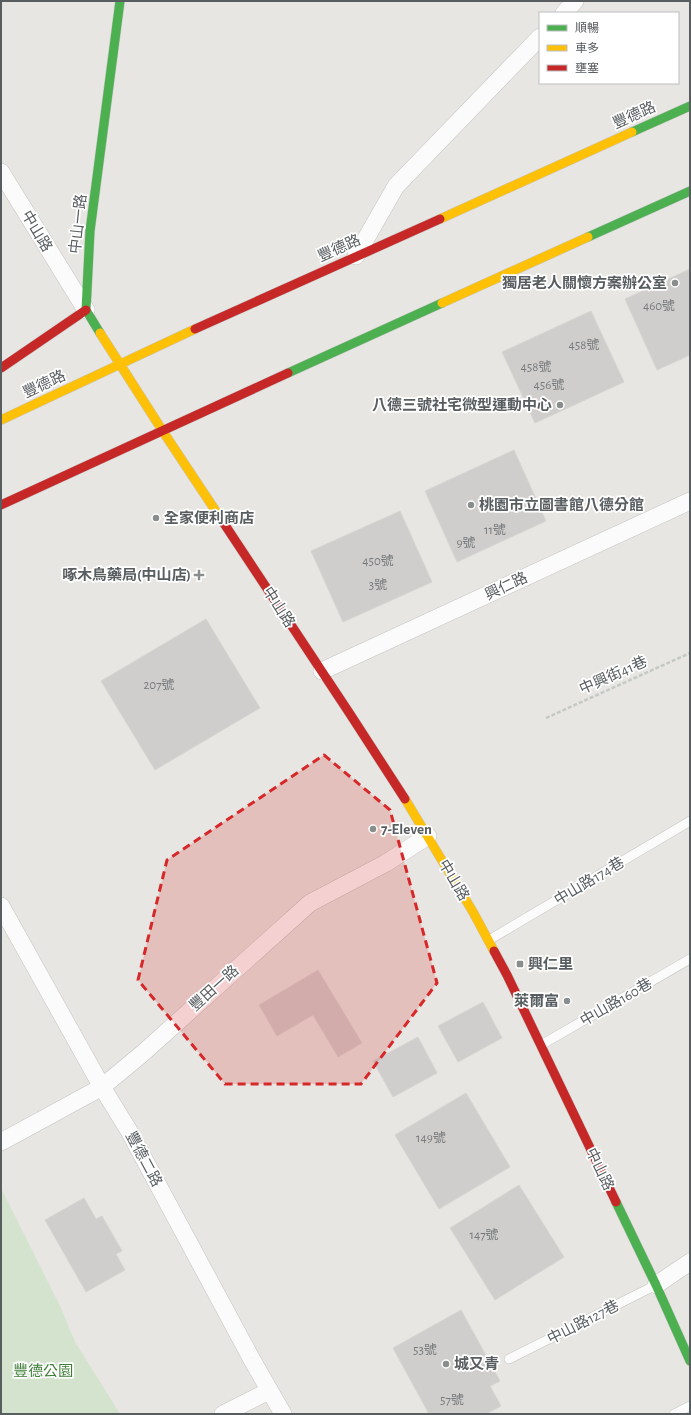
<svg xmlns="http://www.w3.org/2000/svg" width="691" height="1415" font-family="'Alegreya Sans','Noto Sans TC',sans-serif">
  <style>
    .green { fill: #d3e3cd }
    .building { fill: #d0cecc; stroke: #d7d5d2 }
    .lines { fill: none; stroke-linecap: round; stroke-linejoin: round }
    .lane-casing { stroke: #c3c3c2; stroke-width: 10 }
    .street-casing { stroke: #c3c3c2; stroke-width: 18 }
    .fast-casing { stroke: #c4c5c4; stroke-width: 10 }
    .slow-casing { stroke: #c4c5c4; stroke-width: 10 }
    .jam-casing { stroke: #c4c5c4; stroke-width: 10 }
    .path { stroke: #c4c9c5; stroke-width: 2.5; stroke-dasharray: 4 2; stroke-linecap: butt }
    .lane { stroke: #fcfbfb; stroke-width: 9 }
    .street { stroke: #fcfbfb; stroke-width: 17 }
    .fast { stroke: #4caf50; stroke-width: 9 }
    .slow { stroke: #ffc107; stroke-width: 9 }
    .jam { stroke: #c62828; stroke-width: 9 }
    .marked { fill: #d62828; fill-opacity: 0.2; stroke: #d62828; stroke-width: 3; stroke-dasharray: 8 5; stroke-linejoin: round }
    .poi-dot { fill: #8a8d8e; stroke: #fff; stroke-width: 1.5 }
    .labels { text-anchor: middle; stroke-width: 3.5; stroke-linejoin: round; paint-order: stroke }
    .number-label { font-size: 13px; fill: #777a7c }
    .street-label { font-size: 15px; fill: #585d60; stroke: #fff }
    .poi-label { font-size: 15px; font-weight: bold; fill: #585d60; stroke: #fff; text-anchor: start }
    .park-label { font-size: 15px; fill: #3e7f38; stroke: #fff }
  </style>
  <rect width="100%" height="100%" fill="#e8e6e2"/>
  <path class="green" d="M1,1188l60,120 14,34 45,72h-119z"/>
  <g class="building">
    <path d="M690,269v86l-33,15 -32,-71z"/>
    <path d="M591,311l33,71 -89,41 -33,-71z"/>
    <path d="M514,450l32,71 -89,41 -32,-71z"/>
    <path d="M400,511l32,71 -89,40 -32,-71z"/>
    <path d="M206,619l54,89 -105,62 -54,-89z"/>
    <path d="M318,970l44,73 -24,14 -25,-42 -36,21 -18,-31z"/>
    <path d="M483,1002l19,36 -44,24 -20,-36z"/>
    <path d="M418,1037l19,36 -44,24 -20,-36z"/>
    <path d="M466,1093l44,74 -71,42 -44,-74z"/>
    <path d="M519,1185l45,72 -69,43 -45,-72z"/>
    <path d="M84,1198l12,21 6,-3 20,35 -6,3 9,16 -39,22 -41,-72z"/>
    <path d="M461,1310l39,71 -10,5 11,20 -15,8h-57l-36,-66z"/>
  </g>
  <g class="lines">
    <g class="lane-casing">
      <g id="lane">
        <path d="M489,940l201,-119"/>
        <path d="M541,1045l149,-86"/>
        <path d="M509,1359l147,-74"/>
        <path d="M674,1414l16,-8"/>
      </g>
    </g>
    <g class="street-casing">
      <g id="street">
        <path d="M564,13l11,-12"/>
        <path d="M1,172l85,138"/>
        <path d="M356,256l40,-70 144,-149"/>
        <path d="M322,671l368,-170"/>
        <path d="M1,906l101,181 27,44 122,227 32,56"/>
        <path d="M1,1142l101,-55 41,-34 167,-150 76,-40 42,-27"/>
        <path d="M656,1285l34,-23"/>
        <path d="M223,1414l46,-23"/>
      </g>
    </g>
    <g class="fast-casing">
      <g id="fast">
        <path d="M632,132l58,-26"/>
        <path d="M588,237l102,-46"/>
        <path d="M100,333l-14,-23 4,-79 30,-230"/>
        <path d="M288,373l154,-70"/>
        <path d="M616,1202l40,83 34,76"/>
      </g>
    </g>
    <g class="slow-casing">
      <g id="slow">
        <path d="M440,219l192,-87"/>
        <path d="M442,303l146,-66"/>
        <path d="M100,333l62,97 61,92"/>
        <path d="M1,420l194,-91"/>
        <path d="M405,799l68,113 21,39"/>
      </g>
    </g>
    <g class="jam-casing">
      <g id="jam">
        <path d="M195,329l245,-110"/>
        <path d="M1,368l85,-58"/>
        <path d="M1,505l287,-132"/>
        <path d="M223,522l127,192 55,85"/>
        <path d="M494,951l13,24 109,227"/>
      </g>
    </g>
    <path class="path" d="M546,718l144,-65"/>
    <use href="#lane" class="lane"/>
    <use href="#street" class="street"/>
    <use href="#fast" class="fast"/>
    <use href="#slow" class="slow"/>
    <use href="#jam" class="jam"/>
  </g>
  <path class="marked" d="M324,755l66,55 47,173 -76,101h-136l-87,-104 29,-120z"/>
  <g class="poi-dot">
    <circle cx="675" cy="283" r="4"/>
    <circle cx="560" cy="405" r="4"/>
    <circle cx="471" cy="505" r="4"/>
    <circle cx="156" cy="518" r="4"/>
    <path d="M197 569h4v4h4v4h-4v4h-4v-4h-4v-4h4z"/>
    <circle cx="373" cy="829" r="4"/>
    <rect x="516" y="960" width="8" height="8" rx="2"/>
    <circle cx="567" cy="1001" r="4"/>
    <circle cx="446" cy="1364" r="4"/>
  </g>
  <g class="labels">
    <g class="number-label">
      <text x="659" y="310">460號</text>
      <text x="584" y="349">458號</text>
      <text x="536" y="371">458號</text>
      <text x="549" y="389">456號</text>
      <text x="495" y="534">11號</text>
      <text x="466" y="547">9號</text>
      <text x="378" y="565">450號</text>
      <text x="378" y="589">3號</text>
      <text x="159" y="689">207號</text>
      <text x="431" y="1142">149號</text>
      <text x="484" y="1239">147號</text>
      <text x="425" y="1354">53號</text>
      <text x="452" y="1404">57號</text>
    </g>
    <g class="street-label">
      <text transform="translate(634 115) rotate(-24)" y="5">豐德路</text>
      <text transform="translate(78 224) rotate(-84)" y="5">中山一路</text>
      <text transform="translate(37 231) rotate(59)" y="5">中山路</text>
      <text transform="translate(339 248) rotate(-24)" y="5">豐德路</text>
      <text transform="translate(44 384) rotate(-25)" y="5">豐德路</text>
      <text transform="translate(506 586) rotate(-25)" y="5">興仁路</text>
      <text transform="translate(279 607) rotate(57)" y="5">中山路</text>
      <text transform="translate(613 675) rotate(-24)" y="5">中興街41巷</text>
      <text transform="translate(454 880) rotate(59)" y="5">中山路</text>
      <text transform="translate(589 881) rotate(-31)" y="5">中山路174巷</text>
      <text transform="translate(214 988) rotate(-42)" y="5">豐田一路</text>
      <text transform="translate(616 1002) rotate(-30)" y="5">中山路160巷</text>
      <text transform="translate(144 1159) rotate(62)" y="5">豐德二路</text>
      <text transform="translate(600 1169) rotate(64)" y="5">中山路</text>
      <text transform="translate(583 1322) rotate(-27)" y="5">中山路127巷</text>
    </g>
    <g class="poi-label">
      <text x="667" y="288" text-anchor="end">獨居老人關懷方案辦公室</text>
      <text x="552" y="410" text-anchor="end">八德三號社宅微型運動中心</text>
      <text x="479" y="510">桃園市立圖書館八德分館</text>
      <text x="164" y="523">全家便利商店</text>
      <text x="191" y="580" text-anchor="end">啄木鳥藥局(中山店)</text>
      <text x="381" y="834">7-Eleven</text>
      <text x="528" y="969">興仁里</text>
      <text x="559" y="1006" text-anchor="end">萊爾富</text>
      <text x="454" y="1369">城又青</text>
    </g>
    <g class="park-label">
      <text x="43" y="1376">豐德公園</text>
    </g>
  </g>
  <rect width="691" height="1415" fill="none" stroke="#585d60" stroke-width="4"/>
  <rect x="539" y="12" width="140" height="72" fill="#ffffff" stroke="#bcbebf"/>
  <rect x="547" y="25" width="20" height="6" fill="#4caf50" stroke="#bcbebf"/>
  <text x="575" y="32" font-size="12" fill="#585d60">順暢</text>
  <rect x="547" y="45" width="20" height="6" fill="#ffc107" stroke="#bcbebf"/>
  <text x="575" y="52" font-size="12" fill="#585d60">車多</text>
  <rect x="547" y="65" width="20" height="6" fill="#c62828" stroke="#bcbebf"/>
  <text x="575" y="72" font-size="12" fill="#585d60">壅塞</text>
</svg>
